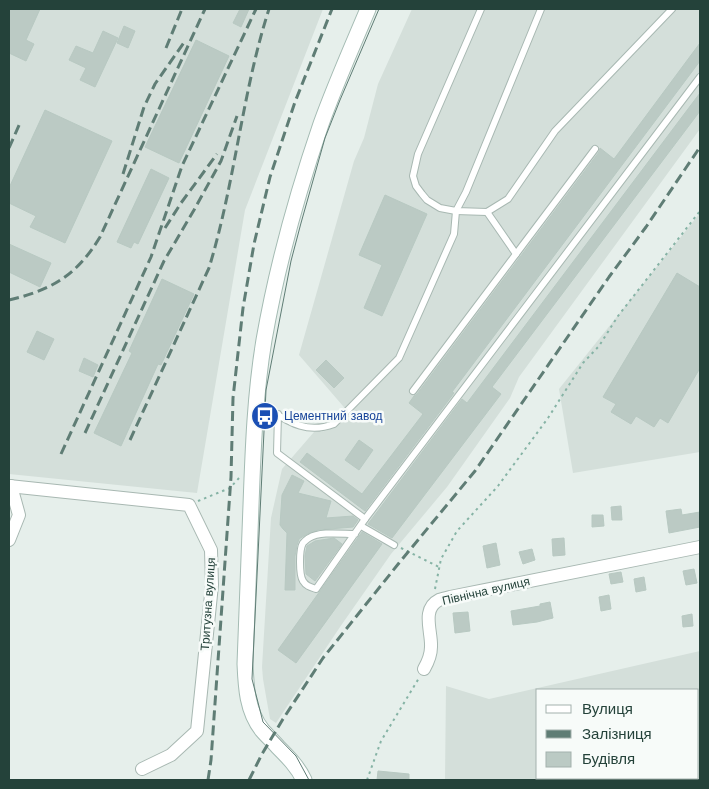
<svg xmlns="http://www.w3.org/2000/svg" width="709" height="789" font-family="'Work Sans',sans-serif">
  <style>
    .built { fill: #d4dfda; fill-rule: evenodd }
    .building { fill: #bbcac4; stroke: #b8c9c2 }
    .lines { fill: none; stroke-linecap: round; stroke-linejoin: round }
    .service-casing { stroke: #a8b8b2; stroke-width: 8 }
    .minor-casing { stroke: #a8b8b2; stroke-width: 14 }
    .secondary-casing { stroke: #a4bbb3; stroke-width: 17 }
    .path { stroke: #86b3a5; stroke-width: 2; stroke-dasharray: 2.5 4; stroke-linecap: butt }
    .service { stroke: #fff; stroke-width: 6 }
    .minor { stroke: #fff; stroke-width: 12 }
    .secondary { stroke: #fff; stroke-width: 15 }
    .tram { stroke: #5f7d75; stroke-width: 1 }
    .rail { stroke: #5f7d75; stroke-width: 3; stroke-dasharray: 10 5; stroke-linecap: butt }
    .labels { text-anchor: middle; stroke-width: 5; stroke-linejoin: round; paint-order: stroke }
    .transit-label { font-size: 12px; fill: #164399; stroke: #f7fbf9; text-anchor: start }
    .street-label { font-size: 12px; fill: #24423a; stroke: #f7fbf9 }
  </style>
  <rect width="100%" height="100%" fill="#e6efeb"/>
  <g class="built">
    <path d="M9,9h314l-78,201 -48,283 -188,-19z"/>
    <path d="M412,9h288v120l-181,248 -9,21 -63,89 -56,67 -51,73 -64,96 -6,-4 -7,-40 -1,-12 9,-149 11,-49 32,-37h7l13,-4 15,-15 -50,-58 55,-194 10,-23 14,-54z"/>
    <path d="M700,213v239l-127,21 -14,-84z"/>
    <path d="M700,651v129h-255l1,-94 43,13zM698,690v88h-160v-88z"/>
  </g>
  <g class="building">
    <path d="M9,9h31l-14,31 8,4 -8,17 -17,-8z"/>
    <path d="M240,9h9l-8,18 -8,-4z"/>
    <path d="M124,26l11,5 -7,17 -11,-5z"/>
    <path d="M103,31l15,7 -23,49 -15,-7 6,-12 -17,-8 7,-14 17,7z"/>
    <path d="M196,40l33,16 -50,107 -34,-16z"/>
    <path d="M700,43v18l-248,331 2,1 -89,118 -65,-49 7,-9 55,41 61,-80 -14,-11 5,-7 3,-2 182,-242 1,-4 14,11z"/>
    <path d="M700,93v18l-208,276 9,7 -109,144 -24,-14 94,-125 5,4z"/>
    <path d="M45,110l67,31 -47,102 -35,-16 6,-11 -27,-13v-15z"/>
    <path d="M151,169l18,9 -31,66 -4,-2 -3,6 -14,-6z"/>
    <path d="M385,195l42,19 -45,102 -18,-8 18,-43 -23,-10z"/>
    <path d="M9,244l42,19 -11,24 -31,-15z"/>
    <path d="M677,273l23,14v81l-32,55 -8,-5 -6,9 -18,-11 -5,8 -20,-12 5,-8 -13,-7z"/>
    <path d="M162,279l32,15 -33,71 -3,-1 -37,82 -27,-13 38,-80 -3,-2z"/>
    <path d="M37,331l17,8 -10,21 -17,-8z"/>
    <path d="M84,358l14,7 -5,12 -14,-6z"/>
    <path d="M326,360l18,18 -10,10 -18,-18z"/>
    <path d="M359,440l14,10 -14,20 -14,-10z"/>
    <path d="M292,475l12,6 -6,12 33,8 -5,17 27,-2 5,4 -5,7 -35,3 -11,4 -8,5 -2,6 -2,11v34h-10l2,-57 -4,-4 -3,-4 2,-30z"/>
    <path d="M621,506l1,14h-10l-1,-13z"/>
    <path d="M681,509l1,6 18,-3v15l-31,6 -3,-22z"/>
    <path d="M592,515h11l1,11 -12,1z"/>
    <path d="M362,532l20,12 -86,119 -18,-13z"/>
    <path d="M334,538l8,6 -27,37 -9,-7 -1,-18 2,-10 8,-5z"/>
    <path d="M564,538l1,17 -12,1 -1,-17z"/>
    <path d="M496,543l4,22 -13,3 -4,-22z"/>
    <path d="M532,549l3,11 -12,4 -4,-12z"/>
    <path d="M694,569l3,14 -11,2 -3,-14z"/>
    <path d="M621,572l2,10 -12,2 -2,-10z"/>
    <path d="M644,577l2,13 -10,2 -2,-13z"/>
    <path d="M609,595l2,14 -10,2 -2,-14z"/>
    <path d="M550,602l3,16 -16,4 -24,3 -2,-14 29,-5v-2z"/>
    <path d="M468,612l2,19 -15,2 -2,-20z"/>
    <path d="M692,614l1,12 -10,1 -1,-11z"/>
    <path d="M378,771l31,3v6h-32z"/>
  </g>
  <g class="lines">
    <g class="service-casing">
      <g id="service">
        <path d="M481,9l-63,145 -5,22 3,10 6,8 5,6 13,8 16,3 31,1 21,-13 47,-68 117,-122"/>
        <path d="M516,254l79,-105"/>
        <path d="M413,391l103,-137 -29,-42"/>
        <path d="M258,403c26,15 45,33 76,21l65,-66 55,-124 2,-23 10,-19 75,-183"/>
        <path d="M278,414l-1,39 88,66 -49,70c-6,-2 -10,-3 -13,-8 -4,-6 -4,-32 0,-38 2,-2 4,-4 6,-5 11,-7 33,-4 46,-4"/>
        <path d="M365,519l335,-442"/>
        <path d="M361,526l33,19"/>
      </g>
    </g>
    <g class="minor-casing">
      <g id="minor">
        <path d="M9,486l180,19 22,45 1,35 -15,146 -26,24 -29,14"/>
        <path d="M9,540l10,-25 -8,-29"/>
        <path d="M424,669c4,-7 7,-14 7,-22 1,-15 -10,-38 8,-47 3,-1 7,-2 11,-3l250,-50"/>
      </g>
    </g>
    <g class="secondary-casing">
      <path id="secondary" d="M304,780c-6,-13 -16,-23 -26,-33 -5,-6 -11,-11 -16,-17 -15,-19 -16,-43 -17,-66 2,-53 4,-106 6,-159 2,-55 4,-111 13,-165 13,-74 33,-146 57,-216 14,-39 31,-77 47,-115"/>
    </g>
    <g class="path">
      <path d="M198,501l32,-13 9,-10"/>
      <path d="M401,548l38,19"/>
      <path d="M435,589l6,-30 16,-28 41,-45 50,-68 35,-55 16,-17 19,-30 82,-105"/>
      <path d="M367,780l14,-39 38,-63"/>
    </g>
    <use href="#service" class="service"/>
    <use href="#minor" class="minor"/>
    <use href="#secondary" class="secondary"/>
    <path class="tram" d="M309,780l-13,-24 -33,-34 -11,-43 14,-289 25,-129 10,-38 24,-85 15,-38 39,-91"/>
    <g class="rail">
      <path d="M166,48l16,-39"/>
      <path d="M9,148l11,-25"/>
      <path d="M123,174l21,-67 11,-23 30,-43"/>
      <path d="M165,228l16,-25 36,-49"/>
      <path d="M9,300c43,-10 68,-25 91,-63l105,-228"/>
      <path d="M85,433l79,-172 30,-51 27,-49 16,-45"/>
      <path d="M130,440l79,-172c26,-85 33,-175 60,-259"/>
      <path d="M61,454l90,-197 31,-91 74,-157"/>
      <path d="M208,780l3,-20 20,-283 2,-79 10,-90 11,-64 16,-67 25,-75 37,-93"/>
      <path d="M249,780l13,-26 21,-35 40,-61 76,-95 76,-92 134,-194 37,-50 54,-80"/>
    </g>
  </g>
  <defs>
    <g id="bus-disc" transform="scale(1.4375)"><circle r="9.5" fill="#1a4fb4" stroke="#f7fbf9"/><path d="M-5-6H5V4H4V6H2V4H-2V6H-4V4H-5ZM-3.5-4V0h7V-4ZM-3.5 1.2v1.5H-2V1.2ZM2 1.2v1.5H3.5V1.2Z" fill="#fff"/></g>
  </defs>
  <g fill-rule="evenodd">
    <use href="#bus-disc" x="265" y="416"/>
  </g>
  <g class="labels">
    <g class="transit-label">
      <text x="284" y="420">Цементний завод</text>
    </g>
    <g class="street-label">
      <text transform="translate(486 591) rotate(-13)" y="4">Північна вулиця</text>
      <text transform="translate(208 604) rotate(-86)" y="4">Тритузна вулиця</text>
    </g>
  </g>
  <rect width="709" height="789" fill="none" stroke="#24423a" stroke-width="20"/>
  <rect x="536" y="689" width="162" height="90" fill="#f7fbf9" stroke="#a3b1ad"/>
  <rect x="546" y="705" width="25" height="8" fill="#ffffff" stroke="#a3b1ad"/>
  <text x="582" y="714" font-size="15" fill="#24423a">Вулиця</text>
  <rect x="546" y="730" width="25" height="8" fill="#5f7d75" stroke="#a3b1ad"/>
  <text x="582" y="739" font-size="15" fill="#24423a">Залізниця</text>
  <rect x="546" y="752" width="25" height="15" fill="#bbcac4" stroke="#a3b1ad"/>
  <text x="582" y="764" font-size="15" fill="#24423a">Будівля</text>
</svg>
